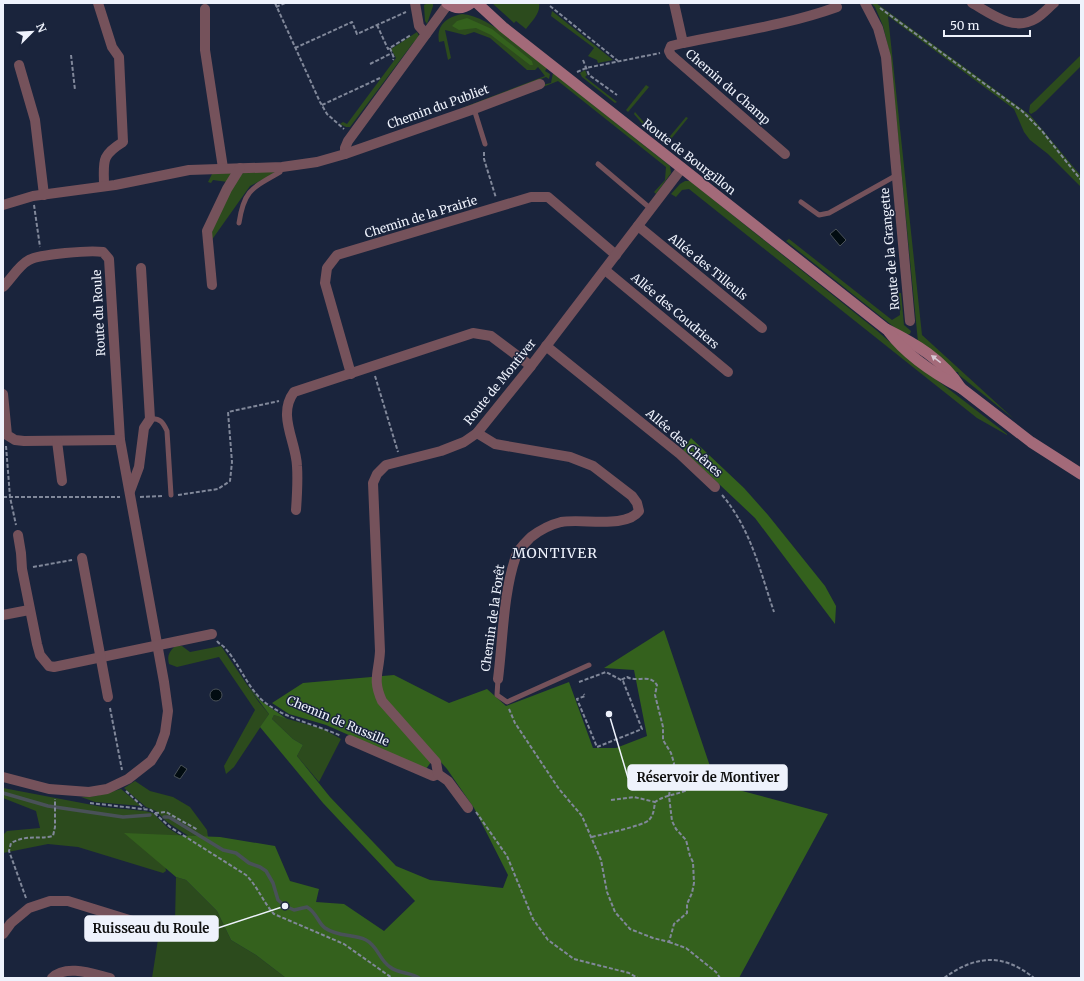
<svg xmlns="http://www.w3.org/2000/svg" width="1084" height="981" font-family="Merriweather,serif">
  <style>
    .green { fill: #2c4b1d }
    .forest { fill: #34611d }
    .water { fill: #020c11; stroke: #495158 }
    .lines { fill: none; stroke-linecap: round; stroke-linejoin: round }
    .stream { stroke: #495158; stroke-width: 3.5 }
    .path { stroke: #81889a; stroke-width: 2; stroke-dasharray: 4 2; stroke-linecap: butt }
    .service { stroke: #75525b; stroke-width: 5 }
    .minor { stroke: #75525b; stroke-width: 10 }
    .secondary { stroke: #a36a79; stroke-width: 11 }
    .oneway { fill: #d8c9d5 }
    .labels { text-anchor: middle; stroke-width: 3; stroke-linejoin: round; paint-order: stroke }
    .street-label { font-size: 12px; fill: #eef2fc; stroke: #1a243c }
    .quarter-label { font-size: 14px; letter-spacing: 1px; fill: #eef2fc; stroke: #1a243c }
    .leader { fill: none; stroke: #eef2fc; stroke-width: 1.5 }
    .callout-dot { fill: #eef2fc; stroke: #1a243c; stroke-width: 1.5 }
    .callout { fill: #eef2fc; stroke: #eef2fc; stroke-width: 1.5 }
    .callout-label { font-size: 13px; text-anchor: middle; font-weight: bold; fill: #111 }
  </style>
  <rect width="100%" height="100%" fill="#1a243c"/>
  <g class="green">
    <path d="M428,3h5v3l-6,18 -2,-3 -1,-16z"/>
    <path d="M492,3h47c2,10 -7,18 -13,26l-10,-8 -2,2z"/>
    <path d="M871,3h5l154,112 51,61v11l-33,-33 -18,-14 -6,-8 -10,-23 -126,-93 34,319 92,84 -55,-44 -1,-3h-3l-14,-15 -23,-15 -28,-287 -7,-29 -8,-19z"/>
    <path d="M552,11l61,49 -15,3 -1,-3 -9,-4 6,-8 -43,-32z"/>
    <path d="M462,14c28,2 63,37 85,54l-2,3 5,3 -1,5 -3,-2 -81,31h-3l83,-32 -7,-9 -3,3h-8l-37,-32 -16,-6 -9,3 -20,-5 6,28 -3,2 -4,-19 -5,1c-3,-17 8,-25 23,-28z"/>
    <path d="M417,32l3,6 -7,5 -63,84h-4l-6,-3 3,-2 4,2 49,-66 -5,-9z"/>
    <path d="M1081,55v11l-45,45 -5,3 -2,-2 1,-7z"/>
    <path d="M585,70l2,5 -2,2 32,25 -2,1 -33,-26 -2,-4z"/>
    <path d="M553,73l117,93 1,7 -15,21 -2,-2 11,-12 1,-13 -108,-86 -15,6 -1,-2 9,-2z"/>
    <path d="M646,85l3,2 -21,25 -2,-2z"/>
    <path d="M635,112l13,15 18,14 20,-24 2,1 -21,26 -21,-16 -12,-14z"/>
    <path d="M232,171l-4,11 -15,-2 -2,3 -3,-1 5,-10z"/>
    <path d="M246,172h31l-27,14 -39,55c1,-24 18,-46 30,-67z"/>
    <path d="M685,181h5l185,148 32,28 100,77v1l-30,-17 -288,-229 -7,1 -6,7 -5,-3 9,-10z"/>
    <path d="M789,239l103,81 8,-5 -1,-22h2l3,32 7,6 -1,3 -6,1 -118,-94z"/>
    <path d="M175,646h7l8,6 31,-6 37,55 11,13 -35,53 -8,7 -2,-8 31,-56 -36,-53 -42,10 -8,-3c-2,-8 0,-12 6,-18z"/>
    <path d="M274,715l49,14 18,10 -22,43 -22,-26 6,-11 -10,-6 -21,-20z"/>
    <path d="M135,781l15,10 23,6 17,10 17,23 2,14 -5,2 -37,-24 -11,-11 -10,-4 -22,-19z"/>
    <path d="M3,788l100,19 42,4 8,2 15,15 16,10 -19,26 1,7 -3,2 -85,-26 -30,-3 -45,9v-18l4,-4 33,-3 -4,-17 -33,-13z"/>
    <path d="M121,789l20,17 -46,-4 -14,-5 15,-1z"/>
    <path d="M176,877l10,3 31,31 14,29 25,15 30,23h-134l7,-45 16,-12z"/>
  </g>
  <g class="forest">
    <path d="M467,18l25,11 40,32 1,4h-3l-39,-30 -15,-7 -17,2 -7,-4 5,-5z"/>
    <path d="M691,438l53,50 24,27 57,71 11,20 -1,18 -80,-106 -72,-68z"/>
    <path d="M664,630l52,154 112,30 -89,164h-453l-30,-23 -25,-15 -14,-29 -31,-31 -10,-3 -52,-44 96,4 55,9 15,35 29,8 -3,13 28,2 40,27 31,-30 -92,-98 -63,-76 9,-13 -22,-29 14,16 26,18 -13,-4 -2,4 21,20 10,6 -6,11 33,41 66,69 34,14 73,8 5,-13 -34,-67 -27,-39 -16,-18v11l-5,7 -100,-44 -37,-11 -17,-11 31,-20 91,-8 55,28 38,-14 19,17 63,-24 24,66h23l31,-12 -13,-66 -30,-2z"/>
  </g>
  <g class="water">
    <path d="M836,229l10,11 -6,6 -10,-12z"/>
    <circle cx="216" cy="695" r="6"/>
    <path d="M181,765l6,4 -7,10 -6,-3z"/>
  </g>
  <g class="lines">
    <g class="stream">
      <path d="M3,793l45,13 75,11 27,-2"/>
      <path d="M164,817h5l54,33 13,3 13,10 11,4 6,4 7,12 5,17 7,6 9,4 13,-3c10,6 11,16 18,21 13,9 29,6 41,12 12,6 13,20 24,27 9,7 20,5 29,11"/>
    </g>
    <g class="path">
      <path d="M275,3l45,99 7,12 17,15"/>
      <path d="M550,6l68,55"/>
      <path d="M276,7l9,-4"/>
      <path d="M880,8l142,103 20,20 39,49"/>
      <path d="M377,25l11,24 23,-14"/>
      <path d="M295,48l57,-26 5,12 49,-22"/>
      <path d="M390,48l4,10 -1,2"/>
      <path d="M71,55l4,35"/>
      <path d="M583,60l6,15 28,20"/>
      <path d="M370,64l22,-11"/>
      <path d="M577,72l9,-4 74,-15"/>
      <path d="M322,105l58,-27"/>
      <path d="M484,152v7l12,39"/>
      <path d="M34,205l6,42"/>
      <path d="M375,376l23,76"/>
      <path d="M6,446l4,51 6,28"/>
      <path d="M178,495l40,-6 12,-8 2,-19 -4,-50 51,-11"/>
      <path d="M722,495c29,34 38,76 52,117"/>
      <path d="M3,497h117"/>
      <path d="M140,497l24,-1"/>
      <path d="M33,567l39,-7"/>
      <path d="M217,641c2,3 5,4 7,6 15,16 22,38 38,53 22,19 53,24 79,36"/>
      <path d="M579,682l27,-10 17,9 19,48 -45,18 -20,-48 8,-3 -1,-2"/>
      <path d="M110,708l12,62"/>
      <path d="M509,709l6,14 44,66 23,27 19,44 6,32 8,20 15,17 23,9 16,4 5,-18 13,-11v-9l5,-11 2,-10 -1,-21 -3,-6 -4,-16 -10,-11 -4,-8 -3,-25 5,-33 -3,-10 -8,-13v-13l-8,-32 2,-10c-8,-12 -19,-2 -30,-8l-6,3"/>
      <path d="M126,791l18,17"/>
      <path d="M611,800l23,-3 21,5"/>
      <path d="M90,803l61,7 19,17 76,48c12,12 17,27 28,39l70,30 48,34"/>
      <path d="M476,812l31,44 26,63 15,21 26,19 55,14 9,5"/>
      <path d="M155,813l11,-1 32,18"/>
      <path d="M592,837c11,-3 51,-11 57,-17 5,-5 5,-12 6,-18 10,-7 21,-7 32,-12"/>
      <path d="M26,898l-17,-47 2,-8c17,-9 26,-3 42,-7l2,-9v-28"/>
      <path d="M669,942l17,6 30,24 4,6"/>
      <path d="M944,978c32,-23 59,-25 90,0"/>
    </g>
    <g class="service">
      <path d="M474,109l11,35"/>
      <path d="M598,164l53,45"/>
      <path d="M801,202l18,13 10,-2 68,-38"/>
      <path d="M239,223c5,-33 13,-35 41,-51l2,-5"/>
      <path d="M150,419c10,-1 13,3 17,12l4,64"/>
      <path d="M498,679l-1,16 10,7 82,-37"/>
    </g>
    <g class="minor">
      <path d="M98,3l14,44 7,10 4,85c-23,14 -19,20 -19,44"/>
      <path d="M415,3l4,23 7,8"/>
      <path d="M674,3l9,40c52,-11 104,-18 154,-36"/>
      <path d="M865,3l13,25 8,29 24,264"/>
      <path d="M972,3c18,10 41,29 63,16 7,-4 13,-11 19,-16"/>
      <path d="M205,9v41l18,118"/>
      <path d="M683,43l-12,3 -2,5 2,4 114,99"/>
      <path d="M19,65l16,55 9,75"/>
      <path d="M345,154v-6l3,-7 100,-137"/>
      <path d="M3,205l30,-9 82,-11 74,-15 93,-3 35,-5 28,-8 129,-45 66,-25"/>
      <path d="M638,226l124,102"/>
      <path d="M605,270l123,102"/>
      <path d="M212,285l-5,-54 20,-42 13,-21"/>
      <path d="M3,287c8,-8 16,-22 26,-27 11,-6 61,-10 74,-8l6,7 11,181 44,242 4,29 -3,22 -5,14 -9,14 -23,18 -21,10 -18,3 -40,-3 -46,-12"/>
      <path d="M546,346l134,108 35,33"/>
      <path d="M351,374l-26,-91 2,-15 10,-13 194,-58h17l68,58"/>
      <path d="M3,394l4,41 8,5 9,1 96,-1"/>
      <path d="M477,433l18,11 75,13 23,9 39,30 5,7 2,8c-13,18 -57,7 -78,11 -12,3 -21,8 -30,15 -6,6 -12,11 -15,19 -13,37 -13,84 -18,123"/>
      <path d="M57,441l5,40"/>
      <path d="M130,491l9,-24 5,-39 6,-9 -9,-151"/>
      <path d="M296,510c1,-14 2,-29 1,-44 -1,-25 -20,-51 -3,-74l179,-59 18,3 40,30"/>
      <path d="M18,535l3,18 1,16 15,75 3,11 9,11 5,1 158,-33"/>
      <path d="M82,558l26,139"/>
      <path d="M3,615l26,-5"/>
      <path d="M350,740l83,36 5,-2"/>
      <path d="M468,808l-20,-27 -10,-7 -2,-12 -54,-61c-10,-22 -3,-28 -2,-50l-7,-168 4,-9 9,-9 55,-14 23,-9 13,-9 54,-67 151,-198"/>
      <path d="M3,934l8,-11 18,-15 21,-7h18l84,26"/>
      <path d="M52,978c14,-14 41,-4 58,0"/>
    </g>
    <g class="secondary">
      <path d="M447,3c8,6 16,6 24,0"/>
      <path d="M477,3l26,24 383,302c30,15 56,30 75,59"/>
      <path d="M889,332c18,24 46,42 72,56l70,54 50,32"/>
    </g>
  </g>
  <defs><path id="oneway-solid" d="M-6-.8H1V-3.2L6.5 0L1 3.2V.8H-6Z"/></defs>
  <use class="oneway" href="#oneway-solid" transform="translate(936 359) rotate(-142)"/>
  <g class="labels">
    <g class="street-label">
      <text transform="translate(728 87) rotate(41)" y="4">Chemin du Champ</text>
      <text transform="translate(438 107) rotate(-20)" y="4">Chemin du Publiet</text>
      <text transform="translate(689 157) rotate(38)" y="4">Route de Bourgillon</text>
      <text transform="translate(421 217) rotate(-17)" y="4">Chemin de la Prairie</text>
      <text transform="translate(890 249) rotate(-95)" y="4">Route de la Grangette</text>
      <text transform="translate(708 267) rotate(39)" y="4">Allée des Tilleuls</text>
      <text transform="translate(675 311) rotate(40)" y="4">Allée des Coudriers</text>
      <text transform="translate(99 313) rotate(-93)" y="4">Route du Roule</text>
      <text transform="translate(500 382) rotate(-51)" y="4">Route de Montiver</text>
      <text transform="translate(684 443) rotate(41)" y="4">Allée des Chênes</text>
      <text transform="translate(493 618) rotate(-82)" y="4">Chemin de la Forêt</text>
      <text transform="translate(338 721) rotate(23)" y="4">Chemin de Russille</text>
    </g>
    <g class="quarter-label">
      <text x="555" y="558">MONTIVER</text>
    </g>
  </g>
  <path class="leader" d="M609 714L628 778M285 906L218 928"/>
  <g class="callout-dot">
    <circle cx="609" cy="714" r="4"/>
    <circle cx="285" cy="906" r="4"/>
  </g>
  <g class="callout">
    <rect x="628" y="765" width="159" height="25" rx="4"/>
    <rect x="85" y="916" width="133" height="25" rx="4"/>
  </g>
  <g class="callout-label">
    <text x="708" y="782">Réservoir de Montiver</text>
    <text x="151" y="933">Ruisseau du Roule</text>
  </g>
  <rect width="1084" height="981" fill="none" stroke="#eef2fc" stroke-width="8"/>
  <g transform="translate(32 32) rotate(66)" stroke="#1a243c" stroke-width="3" paint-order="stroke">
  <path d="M0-3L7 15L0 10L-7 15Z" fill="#eef2fc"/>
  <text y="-6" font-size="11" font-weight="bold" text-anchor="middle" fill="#eef2fc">N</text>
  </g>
  <path d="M944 30v6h86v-6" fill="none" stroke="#eef2fc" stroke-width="2"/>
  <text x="950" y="30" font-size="12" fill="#eef2fc" stroke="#1a243c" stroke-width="3" paint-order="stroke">50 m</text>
</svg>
